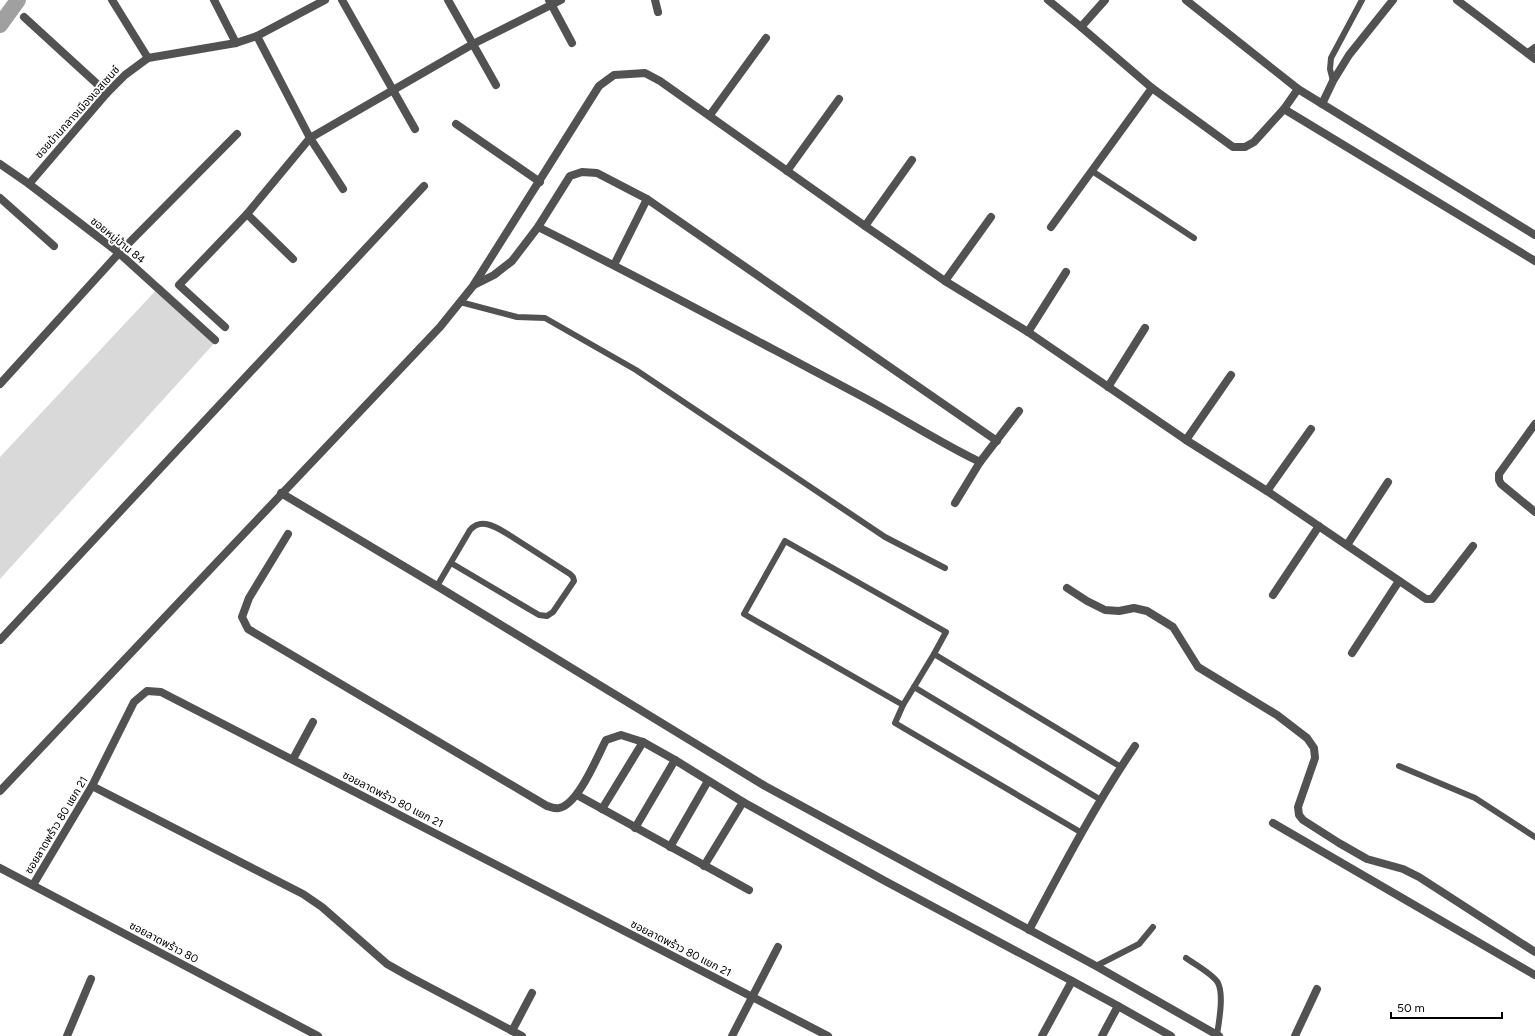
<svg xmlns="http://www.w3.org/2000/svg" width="1535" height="1036" font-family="Figtree,'Noto Sans Thai',sans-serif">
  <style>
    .green { fill: #d9d9d9 }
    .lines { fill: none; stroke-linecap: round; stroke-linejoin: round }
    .canal { stroke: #a0a0a0; stroke-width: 16 }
    .lane { stroke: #525252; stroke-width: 6 }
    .street { stroke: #525252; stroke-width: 8 }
    .labels { text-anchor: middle; stroke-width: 4; stroke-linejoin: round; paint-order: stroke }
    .street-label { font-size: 11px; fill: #000; stroke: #fff }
  </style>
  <rect width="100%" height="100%" fill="#fff"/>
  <path class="green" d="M161,285l58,53 -219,241v-122z"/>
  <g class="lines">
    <path class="canal" d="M0,25l18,-25"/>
    <g class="lane">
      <path d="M1333,81l-3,-12 1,-11 31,-58"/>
      <path d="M1092,171l102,67"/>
      <path d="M460,302l57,15 28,1 91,52 249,167 60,31"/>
      <path d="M437,586l33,-56c11,-12 24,-4 36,3l64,41 3,3 1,4 -21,31 -6,4 -8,-1 -88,-52"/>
      <path d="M914,687l20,-33"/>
      <path d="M903,705l11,-18 187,113"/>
      <path d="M1399,766l76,32 60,39"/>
      <path d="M1082,833l-187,-110 8,-18 -159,-91 41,-73 161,91 -12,22 187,113"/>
      <path d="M1186,958c8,6 27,16 32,25 6,12 1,38 -1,52"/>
      <path d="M1096,966l43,-22 14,-17"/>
    </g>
    <g class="street">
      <path d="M112,0l36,58"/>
      <path d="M214,0l22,43"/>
      <path d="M342,0l73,129"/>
      <path d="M448,0l48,85"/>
      <path d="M549,0l23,43"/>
      <path d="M655,0l3,12"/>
      <path d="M1048,0l33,27 71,61 81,59h12l9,-5 30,-33 251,152"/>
      <path d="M1186,0l112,89 237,146"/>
      <path d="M1457,0l78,59"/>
      <path d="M24,17l83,76"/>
      <path d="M1081,27l24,-27"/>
      <path d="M257,36l53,102 33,51"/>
      <path d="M1528,53l7,-5"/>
      <path d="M1322,104l11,-23 16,-26 44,-55"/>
      <path d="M1284,109l14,-20"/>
      <path d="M710,115l56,-77"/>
      <path d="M456,124l84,58"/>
      <path d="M0,164l29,20 90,69 96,87"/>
      <path d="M787,171l52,-72"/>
      <path d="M29,184l78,-91 18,-18 23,-17 88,-15 21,-7 68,-36"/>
      <path d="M0,198l54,48"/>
      <path d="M247,214l46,45"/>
      <path d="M865,226l47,-66"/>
      <path d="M538,227c109,54 217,113 325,170 39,21 77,46 117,65l39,-51"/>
      <path d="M1051,227l101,-139"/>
      <path d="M614,265l33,-66"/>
      <path d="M945,281l46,-64"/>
      <path d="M474,285l20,-10 18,-14 26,-34 32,-51 12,-4 15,1 50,26 350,242"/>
      <path d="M225,327l-46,-42 68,-71 63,-76 163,-94 88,-44"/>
      <path d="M1028,332l38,-60"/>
      <path d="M0,384l119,-131 118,-119"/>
      <path d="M1108,387l37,-59"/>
      <path d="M1535,424l-36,50v6l2,4 34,28"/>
      <path d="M1186,440l45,-65"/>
      <path d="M1267,491l44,-62"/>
      <path d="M281,493l156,93 328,200 331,180 123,70"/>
      <path d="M955,503l25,-41"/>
      <path d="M288,534l-39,64 -7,19 6,12 299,177c4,1 9,3 12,2 19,-3 38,-51 47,-68l15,-5 22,7 32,18 68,42 142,79 187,100"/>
      <path d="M1347,545l41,-63"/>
      <path d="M1067,588l20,13 18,9 14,1 15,-3 13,3 26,16 25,40 79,48 30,23 7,10 1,10 -17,49 1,8 4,5 36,23 28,16 36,10 16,8 116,75"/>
      <path d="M1273,595l46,-69"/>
      <path d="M0,640l424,-454"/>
      <path d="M1352,653l47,-72"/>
      <path d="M293,759l20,-37"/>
      <path d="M92,786l211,108 19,13 65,57 23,13 112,59"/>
      <path d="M0,791l440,-464 33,-41 126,-200 15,-11 16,-1 15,-1 15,8 205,145 80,55 83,51 158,108 81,51 159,108h6l41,-53"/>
      <path d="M577,795l172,95"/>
      <path d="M602,809l41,-67"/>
      <path d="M1273,823l262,152"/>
      <path d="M635,828l40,-68"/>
      <path d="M670,847l38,-66"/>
      <path d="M704,866l39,-64"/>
      <path d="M0,868l318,168"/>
      <path d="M33,885l59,-99 42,-84 13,-11 14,1 667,344"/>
      <path d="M1029,930c33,-62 66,-125 106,-184"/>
      <path d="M512,1031l20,-38"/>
      <path d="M67,1036l24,-57"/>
      <path d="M732,1036l46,-89"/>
      <path d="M1042,1036l30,-55 46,25"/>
      <path d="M1102,1036l16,-30 53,30"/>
      <path d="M1295,1036l22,-47"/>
    </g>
  </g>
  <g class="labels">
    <g class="street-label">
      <text transform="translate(77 112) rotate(-48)" y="4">ซอยบ้านกลางเมืองเอสเซนซ์</text>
      <text transform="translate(118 240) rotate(39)" y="4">ซอยหมู่บ้าน 84</text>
      <text transform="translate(393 799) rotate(27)" y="4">ซอยลาดพร้าว 80 แยก 21</text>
      <text transform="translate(56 825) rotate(-59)" y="4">ซอยลาดพร้าว 80 แยก 21</text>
      <text transform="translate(164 942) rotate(28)" y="4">ซอยลาดพร้าว 80</text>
      <text transform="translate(681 948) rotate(27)" y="4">ซอยลาดพร้าว 80 แยก 21</text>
    </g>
  </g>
  <path d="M1391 1012v6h111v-6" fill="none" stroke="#000000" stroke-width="2"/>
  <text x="1397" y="1012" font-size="12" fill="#000000" stroke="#ffffff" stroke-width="3" paint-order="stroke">50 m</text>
</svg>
